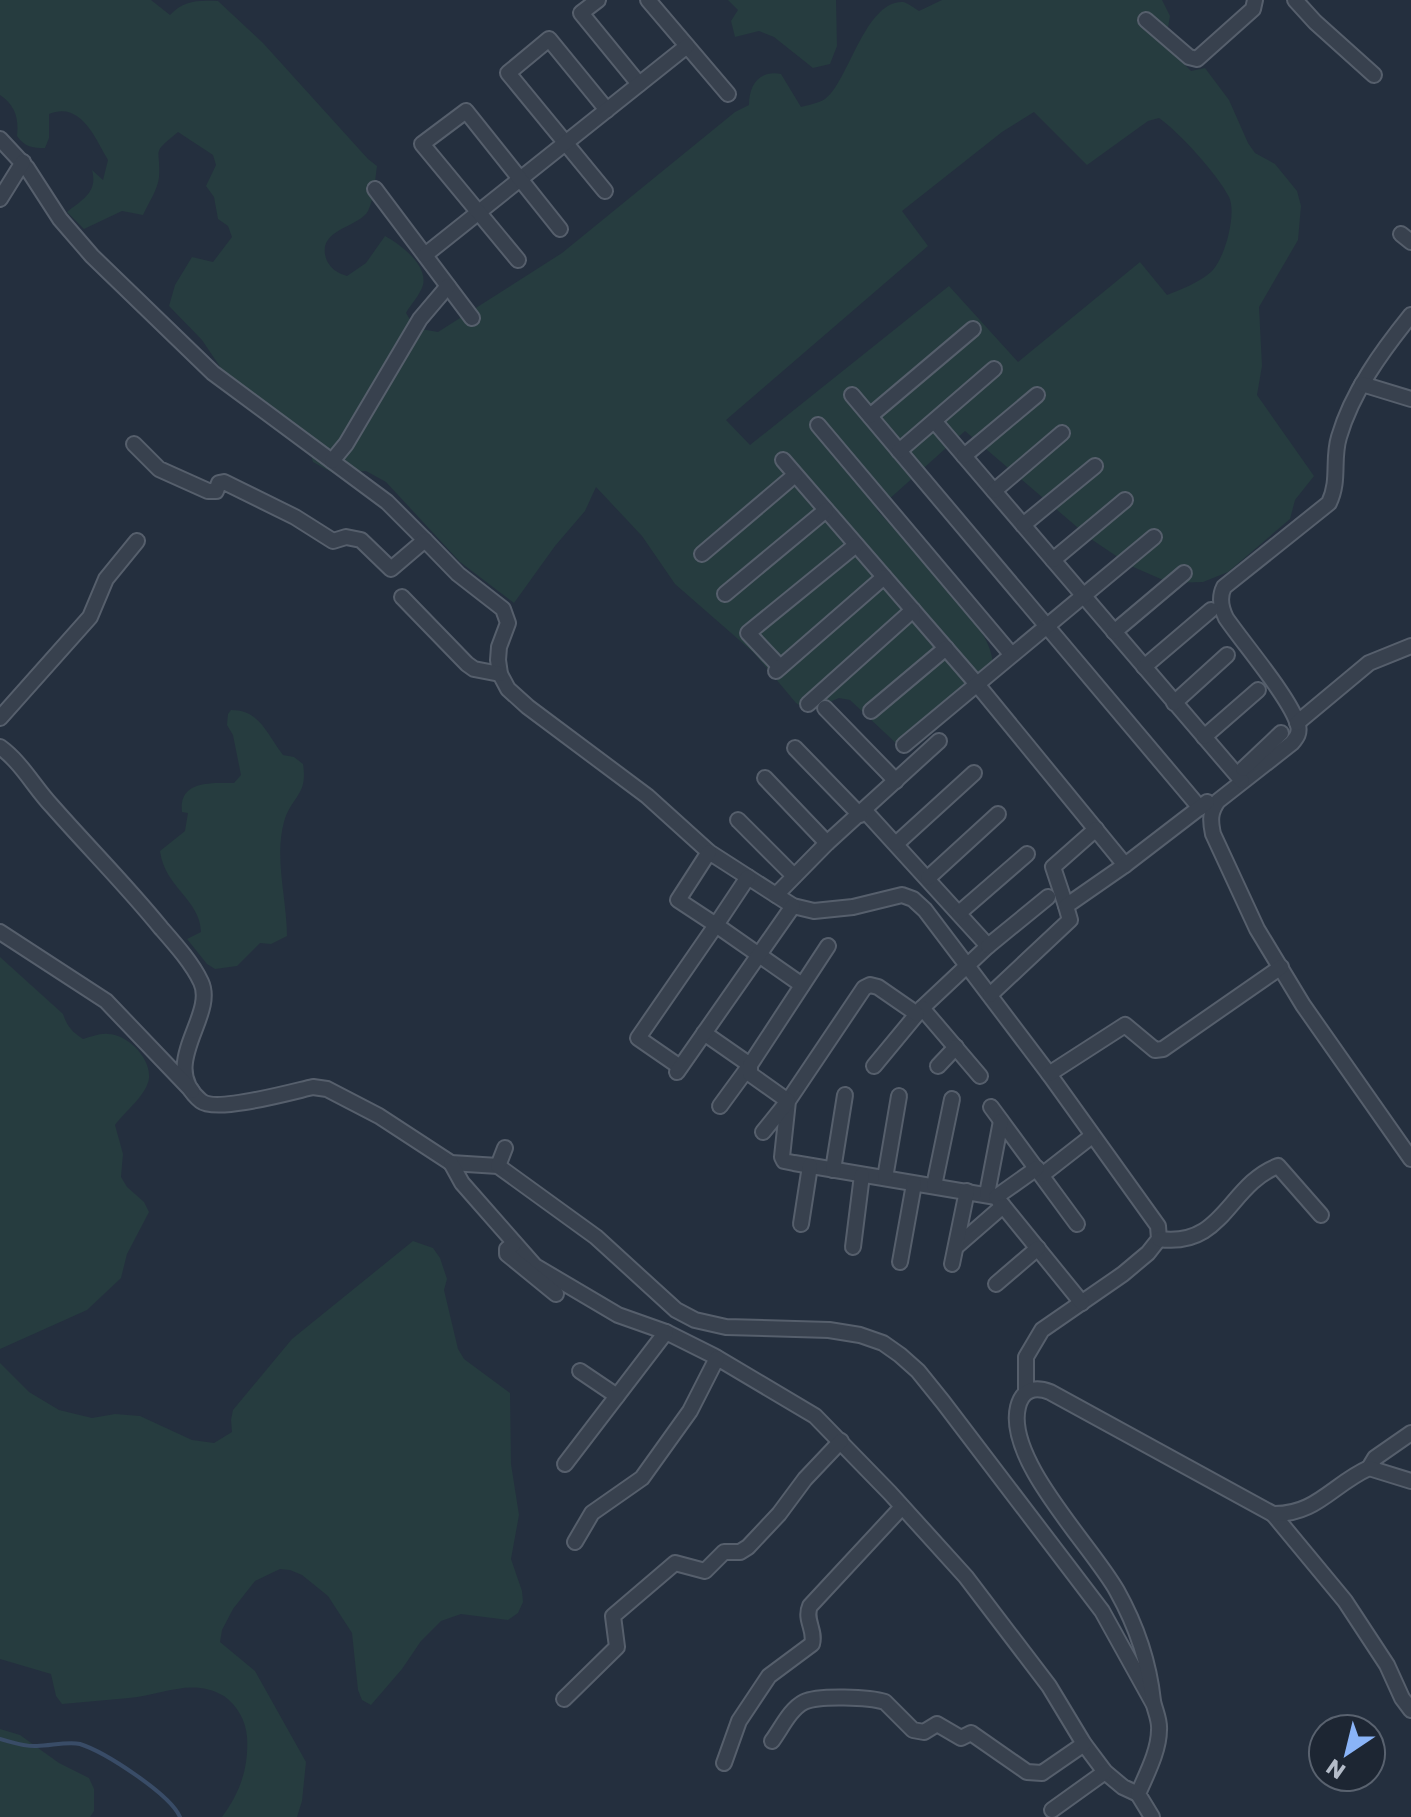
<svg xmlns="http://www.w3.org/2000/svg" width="1411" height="1817" font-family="Poppins,sans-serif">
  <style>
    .green { fill: #263c3f; fill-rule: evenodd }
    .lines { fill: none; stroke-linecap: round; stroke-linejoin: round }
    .stream { stroke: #394c67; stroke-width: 4 }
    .minor-casing { stroke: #565f6c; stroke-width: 18 }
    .minor { stroke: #38414e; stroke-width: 14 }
  </style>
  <rect width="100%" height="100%" fill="#242f3e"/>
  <g class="green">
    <path d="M0,0h151l19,15c14,-15 28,-15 48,-14l45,42 105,116 9,7c-2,14 -3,33 -9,45 -9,17 -54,18 -41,50 5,9 11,12 20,15l19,-13 19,-27c15,8 43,29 38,49 -3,10 -12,19 -17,28l9,15 23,4 124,-79 173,-141 14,-7c0,-21 11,-35 32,-31l20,33c7,-2 18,-4 24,-8 23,-16 40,-99 78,-97 5,1 11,6 16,9l23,-11h220l8,16 -5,29 26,26 14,-3 24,32 19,43 7,10 20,11 22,27 4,15 -3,34 -39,67 3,59 -5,29 57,81 -19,24 -5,19 -62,53 -25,10 -33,1 -39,-17 -40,-27 -126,-108 -88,79c27,30 110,110 115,147 1,7 -3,18 -4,25l-88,65 -50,-47 -11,-2 -31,13 -12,-8 -42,-50 -79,-69 -33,-48 -46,-49 -11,24 -30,35 -41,57 -54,-41 -74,-80 -20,-11 -33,2 -20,-11 -9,-29 -41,-13 -18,-16 -43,-64 -33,-34 6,-21 17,-28 21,5 19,-25 -4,-11 -10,-7 -4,-22 -8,-11 10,-21 -3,-10 -35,-23c-28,23 -17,15 -19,45 -1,12 -11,27 -16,38l-21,-4 -38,18 -17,-17c16,-13 31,-20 25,-42l11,10 5,-20c-13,-22 -27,-59 -59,-46v24l-4,10c-13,0 -20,-1 -28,-12 2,-18 -2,-31 -17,-41zM1034,112l53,53 61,-44 11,-3c20,14 59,57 70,79 8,16 -4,62 -18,75 -13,11 -29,17 -44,23l-27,-33 -122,100 -69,-76 -199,159 -24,-25 202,-174 -26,-35 100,-79z"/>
    <path d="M728,0h108l1,46 -7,18 -17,4 -39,-31 -15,-6 -24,6 -4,-16 7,-11z"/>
    <path d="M231,710c29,0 36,24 52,45l11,2 9,7c5,32 -11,31 -19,58 -10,35 3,78 3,114l-16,8 -11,-1 -23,23 -22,3 -8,-5 -20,-25 14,-7c-1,-33 -36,-44 -41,-81l25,-20 3,-18 -6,-1c-4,-32 30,-29 52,-29l7,-8 -8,-40 -6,-10 1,-11z"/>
    <path d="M0,957l63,57c4,12 9,18 20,25 8,-2 17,-6 25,-5 19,0 43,24 41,44 -2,17 -24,33 -34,47l8,29 -2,23 6,10 17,15 5,10 -22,42 -6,24 -34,32 -87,39z"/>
    <path d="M413,1241l20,7 7,10 7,21 -3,11 14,59 6,10 46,34 1,71 8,51 -8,44 11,32 1,11 -5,11 -10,7 -47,-6 -20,7 -20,20 -19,28 -31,36 -9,-5 -4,-10 -6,-57 -24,-37 -26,-21 -12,-5 -10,-1 -25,12 -22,28 -11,21 -2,12 35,29 51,91 -4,39 -5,16h-75c18,-24 27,-50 25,-80 -1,-16 -10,-32 -23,-41 -32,-19 -61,-1 -95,2 -22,2 -44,4 -67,6l-6,-8 -5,-22 -51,-15v-296l29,29 30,18 33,8 23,-4 25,2 52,24 22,3 18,-11 -1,-12 2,-10 59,-71z"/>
    <path d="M0,1729l20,6 39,28 30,15 5,11v22l-4,6h-90z"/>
  </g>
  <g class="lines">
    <path class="stream" d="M0,1739c12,3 25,8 37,7 13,0 31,-5 43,-2 25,8 90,50 100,73"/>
    <g class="minor-casing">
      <g id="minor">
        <path d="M598,0l-17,13 58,71"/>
        <path d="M648,0l80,94"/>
        <path d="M1295,0l20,22 59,53"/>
        <path d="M1146,20l43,37 8,2 56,-50 2,-9"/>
        <path d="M0,139l27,29 33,51 32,37 121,117 174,129 38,38"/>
        <path d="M375,189l97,129"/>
        <path d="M605,191l-97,-118 41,-34 58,71"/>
        <path d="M0,199l23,-37"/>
        <path d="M1401,234l10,8"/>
        <path d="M425,255l262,-209"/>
        <path d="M518,260l-96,-116 44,-33 94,118"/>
        <path d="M1411,315c-29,36 -59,77 -72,122 -7,23 1,43 -10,66l-105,84c-5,10 -3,21 2,31 17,25 65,81 72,107 2,8 -1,12 -6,18l-74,58c-8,11 -8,19 -5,33l44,95 46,76 108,154"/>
        <path d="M1362,384l49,15"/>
        <path d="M852,395l348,413"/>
        <path d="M870,416l103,-87"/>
        <path d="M935,422l307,359"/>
        <path d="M818,425l193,229"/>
        <path d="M134,444l25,25 49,22h8l3,-8 5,-1 71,35 38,24 13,-4 15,3 30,29 34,-29 33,34 45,35 5,14 -9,24 -1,13 2,14 8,15 20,18 119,89 62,56 84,54 21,5 39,-4 49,-12 11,4 12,11 124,164 109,152 1,13 -11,14 -25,21 -81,56 -16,27v34"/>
        <path d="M899,451l95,-82"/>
        <path d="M964,456l73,-61"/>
        <path d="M783,460l193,223 149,182"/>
        <path d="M332,461l14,-17 74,-125 28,-33"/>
        <path d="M994,491l68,-58"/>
        <path d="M1023,525l72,-59"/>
        <path d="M702,554l93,-79"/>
        <path d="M1053,560l72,-60"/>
        <path d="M725,594l101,-84"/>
        <path d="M402,597l65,67 7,5 26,5"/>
        <path d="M1114,632l70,-59"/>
        <path d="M780,667l-32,-34 108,-88"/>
        <path d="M1144,667l67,-57"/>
        <path d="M776,671l108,-94"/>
        <path d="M1174,703l53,-48"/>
        <path d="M808,704l105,-94"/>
        <path d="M825,708l71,73"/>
        <path d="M871,711l75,-63"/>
        <path d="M0,718l90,-101 16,-38 31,-38"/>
        <path d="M1297,723l72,-60 42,-17"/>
        <path d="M1204,737l54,-47"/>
        <path d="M904,745l250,-208"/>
        <path d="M0,747c22,16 34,40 52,59 36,41 75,80 109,122 14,16 31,35 40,54 16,34 -44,83 0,119 15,12 90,-9 112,-14l14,2 52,27 72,47 47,3 98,71 80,73 19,10 31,7 103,3 31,5 23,8 17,12 18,16 25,31 159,209 51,92"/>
        <path d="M795,748l65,67"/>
        <path d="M1243,769l38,-36"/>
        <path d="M765,778l62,65"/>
        <path d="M865,811l123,135 -66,62 -48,58"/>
        <path d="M738,820l56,56"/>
        <path d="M896,844l78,-71"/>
        <path d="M748,877l-32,48 86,60"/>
        <path d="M928,878l70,-64"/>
        <path d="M776,895l51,-52 112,-102"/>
        <path d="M1066,906l-13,-39 43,-38"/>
        <path d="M959,913l68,-59"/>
        <path d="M0,932l106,69 86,90"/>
        <path d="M988,946l60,-49"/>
        <path d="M990,995l80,-75 -4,-14 59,-41 82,-63"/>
        <path d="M922,1008l58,68"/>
        <path d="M917,1014l-39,-27 -8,-2 -6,3 -76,113 -6,56 2,4 10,2 202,34 86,106"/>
        <path d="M704,1033l46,32 -30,41"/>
        <path d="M938,1066l18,-19"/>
        <path d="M680,1067l-42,-29 78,-113 -38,-25 31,-48"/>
        <path d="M677,1072l116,-166"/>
        <path d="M1049,1074l76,-49 30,25 8,-1 118,-82"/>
        <path d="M991,1107l86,117"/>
        <path d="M763,1132l25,-31 -38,-27v-9l78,-119"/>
        <path d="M451,1163l11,20 73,83 83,49 48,17 48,24 101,60 75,77 76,84 83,109 35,58 21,28 18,15 15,7"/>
        <path d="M498,1166l7,-18"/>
        <path d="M833,1170l12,-75"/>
        <path d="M1042,1175l50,-39"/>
        <path d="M885,1178l14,-82"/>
        <path d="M934,1186l18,-87"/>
        <path d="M987,1194l14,-73"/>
        <path d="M996,1197l41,-29"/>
        <path d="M801,1224l9,-58"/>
        <path d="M1159,1239c65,9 69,-54 119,-73l43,49"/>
        <path d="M514,1244l-7,5v5l49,40"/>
        <path d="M957,1246l46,-40"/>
        <path d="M853,1247l9,-72"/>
        <path d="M900,1262l14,-78"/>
        <path d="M952,1264l15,-73"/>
        <path d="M996,1284l42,-36"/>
        <path d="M580,1371l37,25"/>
        <path d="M565,1464l101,-132"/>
        <path d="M1369,1468l6,-10 36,-25"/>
        <path d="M1273,1514l72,87 42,64 15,33 9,12"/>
        <path d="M575,1542l17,-29 50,-35 48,-67 27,-53"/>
        <path d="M564,1699l53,-52 -4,-31 62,-53 30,8 19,-19h16l8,-5 31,-33 26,-35 36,-38"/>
        <path d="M772,1741c9,-12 18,-32 32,-39 14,-7 66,-5 81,0l28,28 11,2 13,-8 24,14 10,-5 56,39 15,1 42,-29"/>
        <path d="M724,1763l15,-42 30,-45 43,-32c4,-14 -8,-24 -2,-38l92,-99"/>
        <path d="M1052,1810l53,-38"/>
        <path d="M1152,1817l-14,-23c8,-19 21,-43 21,-64 1,-10 -4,-19 -6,-29 -4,-38 -17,-76 -36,-110 -25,-45 -112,-131 -99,-184 4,-17 16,-21 32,-15l223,122c43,1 60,-30 96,-46l42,13"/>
      </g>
    </g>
    <use href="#minor" class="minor"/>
  </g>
  <g transform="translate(1347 1753) rotate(215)"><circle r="38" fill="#1d2633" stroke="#59626f" stroke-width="2"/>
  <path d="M0-6L14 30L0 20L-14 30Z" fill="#8ab4f8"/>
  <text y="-12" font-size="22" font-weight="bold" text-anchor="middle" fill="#b4bcc9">N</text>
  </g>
</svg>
